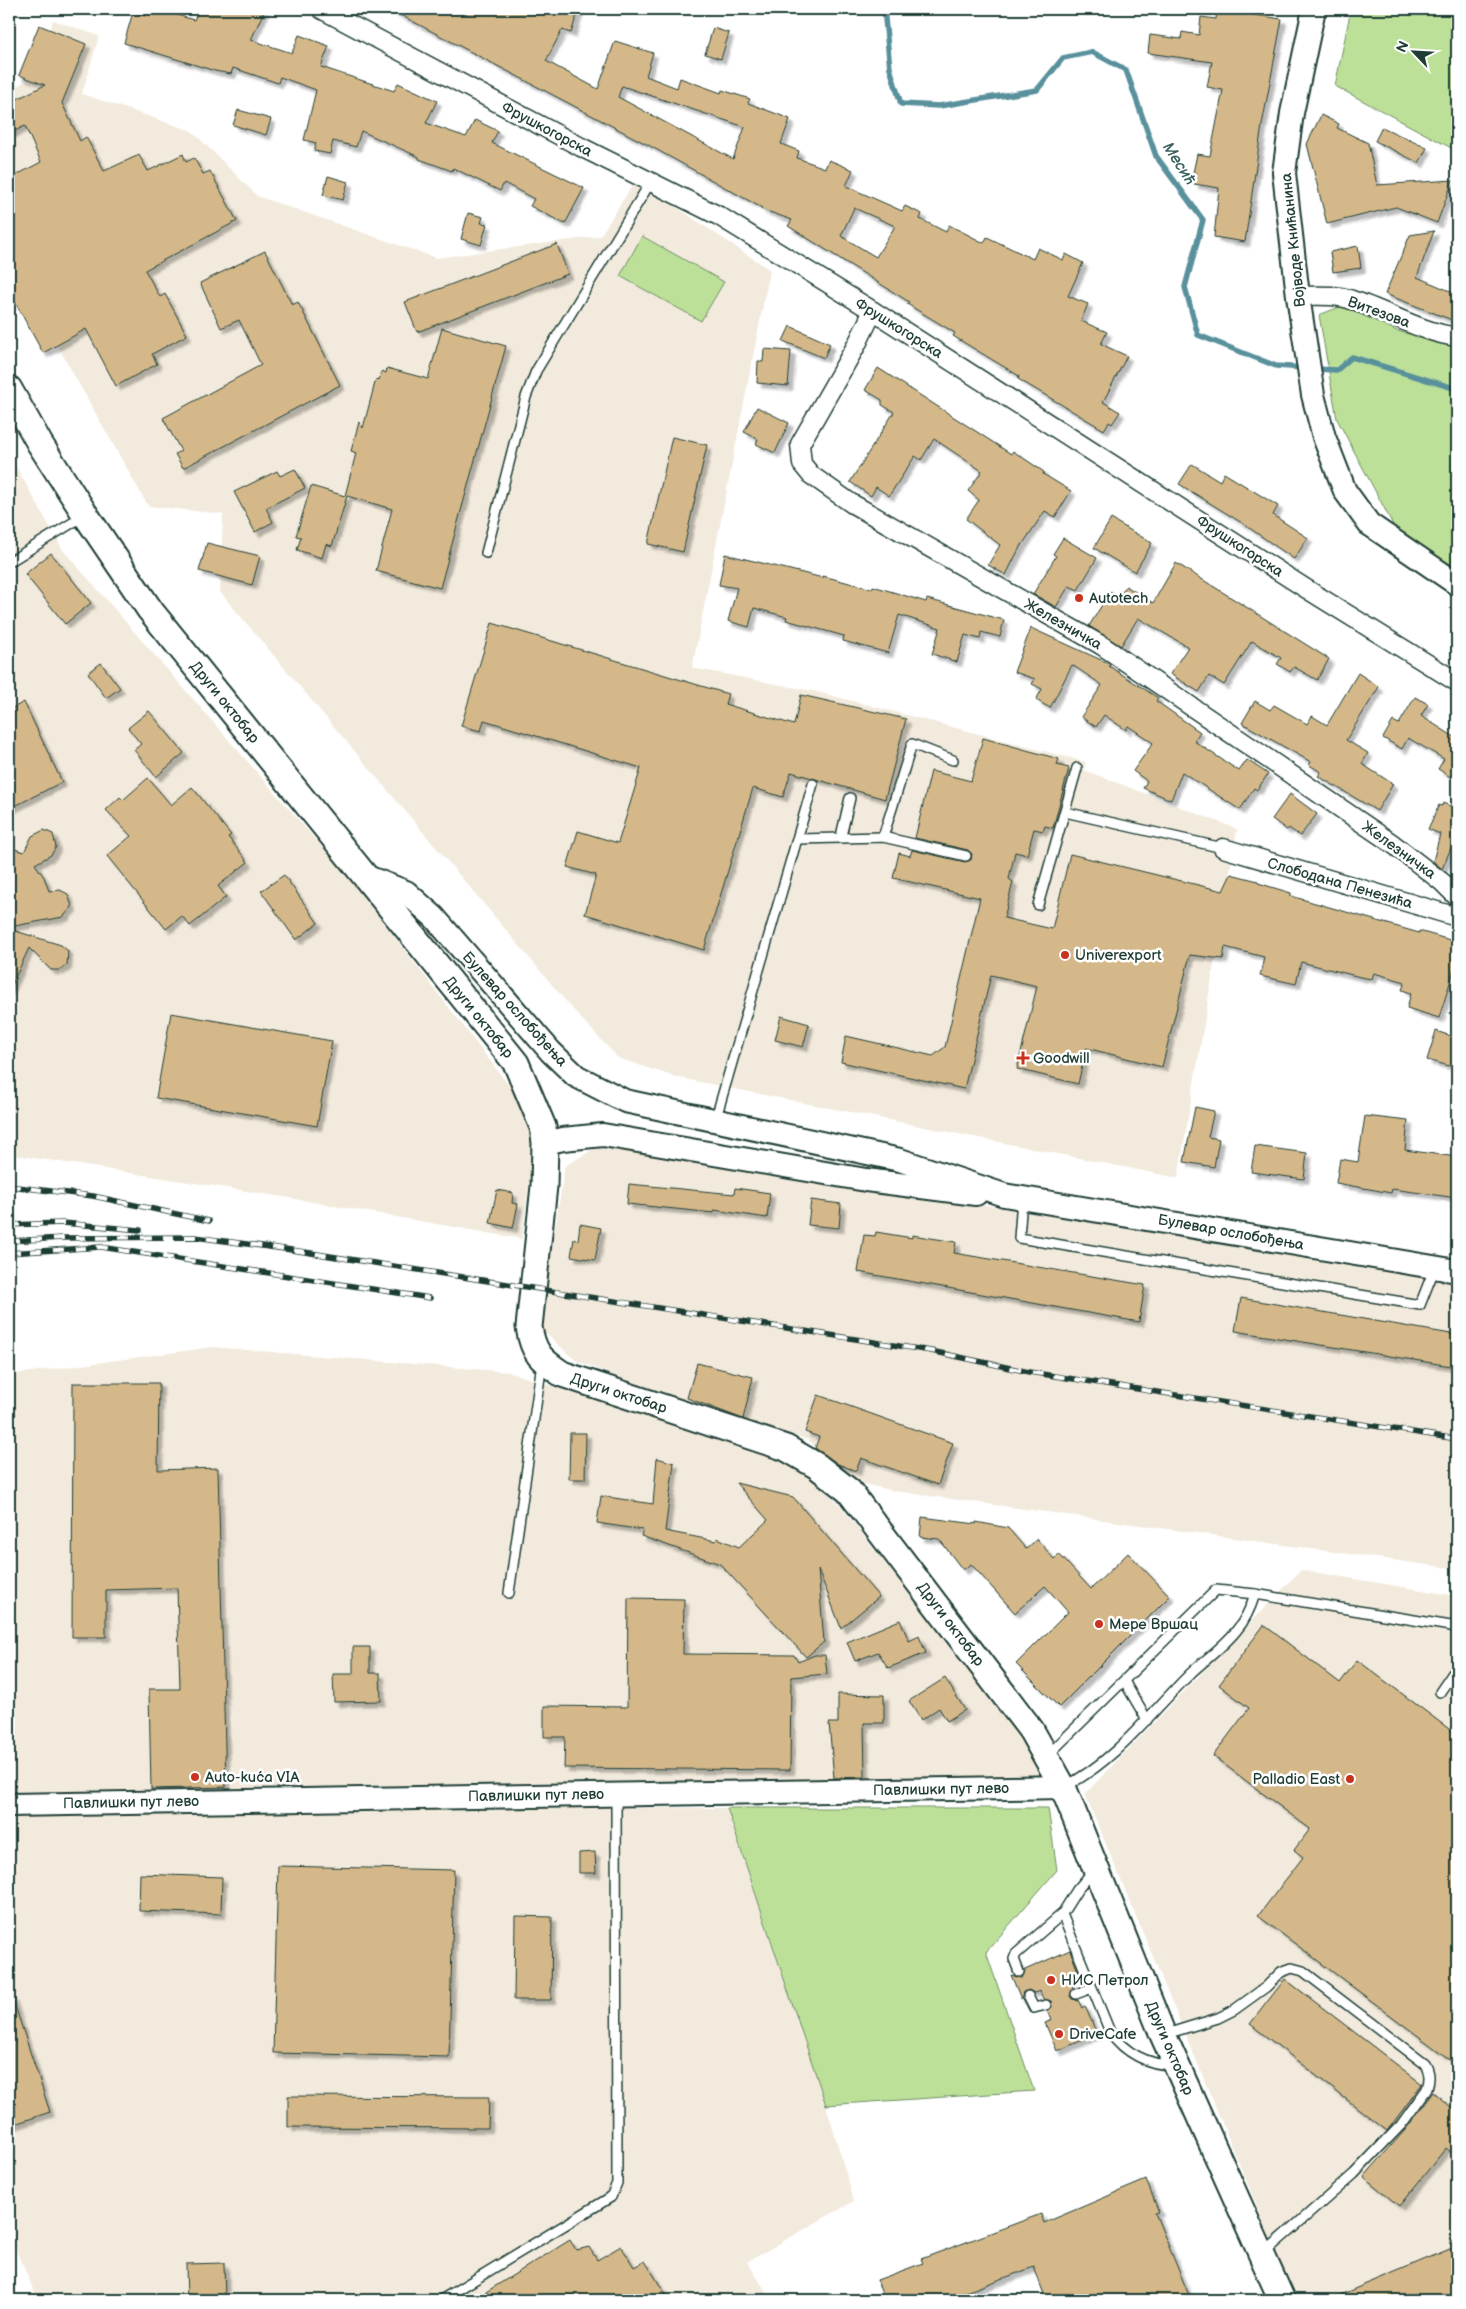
<svg xmlns="http://www.w3.org/2000/svg" width="1466" height="2309" font-family="'Balsamiq Sans',sans-serif">
  <style>
    .built { fill: #f2eadc }
    .green { fill: #bde099; stroke: #6e8e66 }
    .lines { fill: none; stroke-linecap: round; stroke-linejoin: round }
    .stream { stroke: #59909c; stroke-width: 5.5 }
    .building { fill: #d5b889; stroke: #1f3d34; fill-rule: evenodd; filter: url(#shadow) }
    .service-casing { stroke: #1f3d34; stroke-width: 12 }
    .minor-casing { stroke: #1f3d34; stroke-width: 21 }
    .tertiary-casing { stroke: #1f3d34; stroke-width: 26 }
    .secondary-casing { stroke: #1f3d34; stroke-width: 29 }
    .service { stroke: #fff; stroke-width: 9 }
    .minor { stroke: #fff; stroke-width: 18 }
    .tertiary { stroke: #fff; stroke-width: 22 }
    .secondary { stroke: #fff; stroke-width: 25 }
    .rail-casing { stroke: #1f3d34; stroke-width: 5.5 }
    .rail { stroke: #fff; stroke-width: 4; stroke-dasharray: 11; stroke-linecap: butt }
    .poi-dot { fill: #c8321e; stroke: #fff; stroke-width: 2 }
    .labels { text-anchor: middle; stroke-width: 5; stroke-linejoin: round; paint-order: stroke }
    .street-label { font-size: 15px; fill: #1f3d34; stroke: #fff }
    .poi-label { font-size: 15px; fill: #1f3d34; stroke: #fff; text-anchor: start }
    .water-label { font-size: 16px; font-style: italic; fill: #37605f; stroke: #fff }
  </style>
  <defs>
    <filter id="shadow"><feDropShadow dx="4.5" dy="4.5" stdDeviation="1" flood-color="#0004"/></filter>
  </defs>
  <rect width="100%" height="100%" fill="#fff"/>
  <filter id="ink" filterUnits="userSpaceOnUse"><feTurbulence type="fractalNoise" baseFrequency=".02" numOctaves="2"/><feDisplacementMap in="SourceGraphic" scale="10" xChannelSelector="R" yChannelSelector="G"/><feConvolveMatrix kernelMatrix="1 2 1 2 8 2 1 2 1" color-interpolation-filters="sRGB"/></filter>
  <g filter="url(#ink)">
    <g class="built">
      <path d="M53,20l46,16 -17,58 110,37 65,65 179,62 164,-22 36,-56 134,90 -78,398 126,24 268,70 -2,8 153,59 -59,349 -503,-101 -57,-19 -42,-45 -356,-421 3,-78 -75,-8 -139,-246v-169l29,-18z"/>
      <path d="M9,454l54,96 287,329 167,217 17,47 -12,96 -238,-42 -275,-43z"/>
      <path d="M604,1143l853,139v287l-563,-78 -35,-8 -51,-43 -161,-51 -72,-29 -36,-33 26,-161z"/>
      <path d="M213,1347l296,25 287,92 43,40 218,279 -1048,9v-417z"/>
      <path d="M1301,1570l156,26v704h-161l-211,-506z"/>
      <path d="M240,1806l487,2 99,297 28,96 -107,61 25,38h-734l-29,-66v-418z"/>
    </g>
    <g class="green">
      <path d="M1351,9h106v142l-122,-65z"/>
      <path d="M642,236l82,46 -23,39 -81,-45z"/>
      <path d="M1342,306l55,25 60,15v222l-59,-34 -61,-115 -18,-104z"/>
      <path d="M727,1808h321l9,62 -71,82 48,139 -208,14z"/>
    </g>
    <g class="lines">
      <g class="stream">
        <path d="M884,9l6,59 11,36 38,2 98,-16 26,-32 29,-6 34,18 30,86 47,64 -18,67 13,48 78,31 29,2"/>
        <path d="M1315,369l22,1 15,-13 105,32"/>
      </g>
    </g>
    <g class="building">
      <path d="M147,9h11l36,11 5,-11h66l-14,31 41,13 7,-18 30,11 -8,21 73,24 4,-8 39,18 -11,22 40,14 9,-17 23,11 -6,12 92,45 -19,36 -35,-18 4,-7 -30,-16 -4,8 -47,-23 -1,3 -33,-12v-2l-58,-26 -5,16 -23,-6 -3,13 -16,-3 2,-8 -12,-3 12,-50 -36,-13 -2,6 -45,-15 -2,6 -16,-3 -91,-28 9,-31 12,4z"/>
      <path d="M389,9h190l-8,24 -9,-3 -16,31 52,28 17,-48 38,12 -7,23 31,12 3,-10 41,15 1,-3 28,9 -2,4 42,16 -9,25 18,7 -2,7 28,10 4,-8 24,10 -7,16 56,25 3,-5 17,8 -2,5 26,13 3,-7 35,18 3,-6 46,22 5,-11 25,12 3,-6 17,9 -15,33 20,8 -7,17 26,11 -6,12 26,12 -24,46 17,10 -8,12 -3,-2 -5,8 -86,-51 1,-3 -66,-40 2,-3 -48,-29 2,-2 -121,-76 4,-6 -31,-11 1,-1 -112,-62zM622,86l123,41 -12,32 -115,-62zM854,208l41,18 -19,31 -35,-21z"/>
      <path d="M1217,9h18v3l47,7 -20,106 -17,117 -31,-5 5,-49 -25,-4 2,-11h-3l4,-19 13,2 13,-66 -16,-3 5,-25 -64,-9 2,-18 31,4 1,-7 17,3 2,-18 15,2z"/>
      <path d="M39,25l47,19 -24,59 18,38 6,-4 18,34 35,-16 9,16 35,-17 3,8 8,-4 9,16 7,-3 27,50 -92,49 15,27 5,-3 22,41 -35,19 5,10 -41,22 -30,-57 -43,24 -34,-62v-112l32,-17 -16,-36 -16,8v-31l36,-18 -26,-10z"/>
      <path d="M713,28l16,5 -8,26 -16,-5z"/>
      <path d="M238,110l33,9 -5,16 -33,-10z"/>
      <path d="M1321,115l18,9 -2,4 31,15 9,42 76,-5 -16,43 -41,-16 -69,17 -20,-80z"/>
      <path d="M1382,127l45,21 -8,15 -44,-22z"/>
      <path d="M328,176l20,6 -5,18 -20,-5z"/>
      <path d="M468,213l15,4 -2,6 6,1 -6,21 -20,-6z"/>
      <path d="M1434,231l-17,46 40,17v28l-72,-28 25,-59z"/>
      <path d="M557,244l11,30 -151,58 -12,-30z"/>
      <path d="M1358,246l3,22 -28,4 -3,-20z"/>
      <path d="M265,251l27,54 6,-3 42,83 -157,83 -8,-14 6,-3 -18,-33 98,-53 -22,-45 -18,8 -21,-45z"/>
      <path d="M790,326l40,18 -6,14 -41,-17z"/>
      <path d="M442,328l64,18 -66,242 -64,-17 16,-62 -45,-13 -15,50 -6,-2 -4,14 -25,-8 4,-13 -5,-1 15,-50 34,10 11,-43 -5,-2 8,-29 4,6 13,-49 3,1 3,-9 4,2 1,-5 41,11z"/>
      <path d="M764,349l27,2 -3,35 -31,-3 1,-22 5,1z"/>
      <path d="M878,368l133,86 2,-3 31,21 -1,2 28,17 -16,26 -10,-6 -27,40 -12,24 -18,-10 12,-20 -34,-26 13,-19 -11,-9 14,-20 -48,-32 -13,21 -6,-4 -26,40 -13,-9 -5,9 -21,-14 44,-70 -12,-7v-5l-17,-10z"/>
      <path d="M757,407l32,16 -14,30 -19,-9 2,-5 -14,-7z"/>
      <path d="M672,437l35,8 -24,107 -35,-8z"/>
      <path d="M1192,464l28,17 4,-8 54,33 -5,9 35,23 -14,21 -52,-36 -63,-39z"/>
      <path d="M295,469l10,19 -39,20 7,14 -18,10 -21,-40 43,-21 3,5z"/>
      <path d="M1111,519l41,24 -17,29 -41,-24z"/>
      <path d="M1063,538l34,20 -19,32 -9,-4 -13,21 -23,-13 23,-38 -3,-2z"/>
      <path d="M207,543l53,13 -8,29 -53,-14z"/>
      <path d="M51,553l40,50 -26,21 -40,-50z"/>
      <path d="M725,554l98,24v-2l49,13 1,-3 53,16 1,-3 77,21 -4,17 -19,-5 -1,7 -15,-4 -8,27 -25,-8 8,-26 -41,-13 -11,38 -45,-12 1,-5 -58,-16 1,-3 -33,-9 -5,19 -21,-6 9,-33 -18,-3z"/>
      <path d="M1176,563l153,96 -12,21 -23,-13 -4,5 -13,-8 4,-6 -29,-17 -28,44 -15,-9 -10,16 -29,-18 18,-27 -50,-29 -17,28 -32,-20 21,-34 9,5 7,-11 27,17z"/>
      <path d="M492,623l236,71 -3,10 69,21 7,-30 105,24 -21,80 -94,-27 -8,25 -30,-9 -49,162 -119,-36 11,-39 -29,-8 11,-36 40,12 23,-75 -157,-48 -3,11 -20,-5z"/>
      <path d="M1031,628l79,36 -1,2 49,32 -2,3 44,31 -6,9 45,30 8,-11 21,14 -11,16 -3,-2 -14,22 -58,-38 -11,28 -28,-12 4,-7 -14,-10 20,-28 -25,-17 -2,4 -22,-15 -8,12 -15,-10 21,-32 -30,-20 -22,43 -14,-8 6,-11 -10,-5 3,-5 -21,-7z"/>
      <path d="M101,663l19,25 -14,10 -18,-25z"/>
      <path d="M1358,673l21,14 -33,53 22,13 -6,11 31,20 -16,27 -59,-35 3,-4 -12,-7 2,-3 -69,-39 13,-22 15,9 4,-5 33,19 5,-8 15,9z"/>
      <path d="M1415,697l13,7 -7,12 35,22 1,-2v45l-19,-12 6,-10 -36,-21 -6,11 -19,-11 10,-17 6,3z"/>
      <path d="M24,702l38,80 -53,27v-99z"/>
      <path d="M149,711l35,42 -28,24 -22,-27 7,-6 -13,-16z"/>
      <path d="M983,738l76,21 -2,6 12,3 -16,60 -8,-2 -2,5 -9,-2 -7,26 -12,-3 -6,27 4,3 -9,36 48,11 18,-75 153,37 8,-17 27,7v2l33,10v3l128,37v-2l38,11v29l-3,-1 -15,48 -32,-10 4,-15 -9,-3 3,-8 -31,-9 -2,6 -12,-2 -59,-15 -5,22 -36,-8 4,-19 -39,-10 -2,12 -33,-4 -28,112 -76,-19 -8,36 -61,-15 20,-83 -46,-11 -27,114 -123,-27 5,-26 87,20 12,-9 35,-149 -87,-20 6,-25 11,3 2,-6 53,12 6,-2 1,-6 -4,-4 -53,-12 16,-67 40,10z"/>
      <path d="M148,778l23,27 21,-18 39,48 -3,2 20,25 -30,24 8,11 -36,29 -8,-10 -16,13 -59,-73 24,-20 -25,-26 14,-13 3,3z"/>
      <path d="M1290,794l27,20 -17,22 -11,-8 -2,2 -15,-11z"/>
      <path d="M1443,803l14,6v25l-15,35 -9,-8 7,-27 -12,-5 11,-24 3,1z"/>
      <path d="M44,830l9,4 3,13 -5,8 -16,9 9,13 5,14 11,-1 8,4 4,13 -9,10 -54,10v-80l15,5 8,-16z"/>
      <path d="M284,875l34,48 -22,17 -35,-49z"/>
      <path d="M9,929l52,16 7,6 -1,14 -7,5h-9l-22,-22 -20,43z"/>
      <path d="M171,1013l161,28 -15,85 -161,-28z"/>
      <path d="M781,1016l28,8 -6,23 -28,-7z"/>
      <path d="M1436,1031l21,7v30l-30,-8z"/>
      <path d="M1195,1107l19,4 -6,26 11,2 -5,28 -30,-5z"/>
      <path d="M1365,1116l43,5 -3,29 52,7v41l-65,-9 -1,4 -55,-10 4,-24 18,3z"/>
      <path d="M1255,1146l52,7 -3,26 -53,-7z"/>
      <path d="M629,1184l105,10 1,-6 35,5 -3,25 -53,-8v3l-87,-9z"/>
      <path d="M497,1190l16,3 -1,10 6,1 -5,24 -23,-5z"/>
      <path d="M811,1200l30,4 -2,24 -31,-3z"/>
      <path d="M580,1224l21,4 -6,32 -24,-4 3,-17 4,1z"/>
      <path d="M876,1232l36,6v-3l44,7 -2,11 191,32 -6,37 -281,-50 6,-37 11,1z"/>
      <path d="M1241,1298l216,37v32l-222,-36z"/>
      <path d="M697,1363l56,14 -10,42 -56,-21z"/>
      <path d="M73,1383h86l-1,87 60,-2 8,319 -75,2 -2,-100h31l-3,-101 -71,2v47h-34z"/>
      <path d="M818,1395l135,48 -15,42 -77,-27 -5,13 -18,-7 -23,-16 4,-11 -14,-5z"/>
      <path d="M570,1433h16l-1,46h-16z"/>
      <path d="M657,1458l17,5 -9,68 51,10 1,-3 22,9 29,-27 -32,-37 57,14 86,100 -38,31 -23,-59 6,73 -18,15 -86,-93 -79,-28 2,-6 -46,-7 4,-27 52,8z"/>
      <path d="M922,1517l54,7v-2l32,6 18,21 11,-10 17,20 5,-5 32,35 37,-36 42,43 -111,111 -43,-43 52,-52 -23,-26 -30,27 -44,-49 -8,6 -24,-31 -19,-2z"/>
      <path d="M628,1598l56,1 -1,55 111,1 4,7 17,-7h10l2,19 -36,3 -1,93 -226,-2 1,-31h-21v-31l83,1z"/>
      <path d="M900,1620l9,21 10,-5 7,17 -38,15 -10,-16 -23,9 -8,-19z"/>
      <path d="M1264,1625l76,58 17,-23 100,75v330l-199,-149 45,-59 -9,-7 16,-21 -97,-73 36,-48 -30,-23z"/>
      <path d="M353,1647h17v26h10l1,28 -47,1 -1,-28h20z"/>
      <path d="M945,1678l20,32 -18,11 -8,-13 -18,12 -12,-19z"/>
      <path d="M838,1694l46,1v28h-20l1,54 -31,1 -5,-55h9z"/>
      <path d="M595,1852l1,21h-17v-20z"/>
      <path d="M278,1866l176,4 -5,187 -176,-4z"/>
      <path d="M140,1874l82,3 -1,37 -82,-3z"/>
      <path d="M515,1916l37,1 -1,83h-37z"/>
      <path d="M1070,1950l9,24 -10,4 4,10 -3,8 2,3 6,1 4,8 3,-2 12,28 -40,17 -12,-28 7,-3 -4,-9 4,-4 -1,-6 -8,-2 -3,-8 -6,2 -5,-3 -6,2 -2,7 -10,-24 11,3 3,-8z"/>
      <path d="M1285,1979l137,105 -35,47 -137,-107z"/>
      <path d="M9,1997h3l38,115 -41,14z"/>
      <path d="M1433,2092l24,20v46l-11,-10 -47,58 -35,-29 42,-48z"/>
      <path d="M288,2096l201,1 -1,31 -200,-1z"/>
      <path d="M1146,2180l13,32 -4,1 36,87h-145l-12,-33 -90,33h-60l-7,-20 46,-17 -2,-4 120,-45 3,9z"/>
      <path d="M570,2240l6,10 13,-3 8,13 24,-14 13,21 11,-6 24,39h-196z"/>
      <path d="M1457,2246v54h-129z"/>
      <path d="M224,2263l1,37h-38l-1,-36z"/>
    </g>
    <g class="lines">
      <g class="service-casing">
        <g id="service">
          <path d="M486,553l40,-156 10,-26 114,-188"/>
          <path d="M9,562l76,-47"/>
          <path d="M1065,812l158,36"/>
          <path d="M841,836l9,-38"/>
          <path d="M883,837l29,-93 41,16"/>
          <path d="M798,839l85,-2 83,19"/>
          <path d="M1038,905l39,-137"/>
          <path d="M715,1121l98,-337"/>
          <path d="M1022,1199l-3,39 401,67 15,-38"/>
          <path d="M509,1593l33,-230"/>
          <path d="M1124,1681l23,39"/>
          <path d="M1440,1692l17,-25"/>
          <path d="M1048,1755l168,-165 39,4 202,33"/>
          <path d="M1064,1787c52,-26 87,-75 127,-114 15,-14 32,-26 45,-42 9,-10 15,-24 19,-37"/>
          <path d="M1062,1914l48,118c15,21 38,33 63,33"/>
          <path d="M1019,1972l-5,-13 2,-5 46,-40 15,-24 17,-20"/>
          <path d="M1076,1994l16,-6"/>
          <path d="M1028,1996l6,12 12,-3"/>
          <path d="M1163,2035l55,-17 16,-8 32,-23 15,-15 11,-4 11,3 122,93c5,8 5,15 2,25l-26,36 -47,49 -91,80"/>
          <path d="M441,2300l170,-103 6,-14 -1,-389"/>
        </g>
      </g>
      <g class="minor-casing">
        <g id="minor">
          <path d="M321,9l260,138 138,69 154,95 432,277 152,94"/>
          <path d="M1298,296c18,0 37,-2 54,4 35,11 68,32 105,37"/>
          <path d="M873,311l-17,35 -56,98 2,20 9,11 40,28 250,142 292,199 49,38 15,15"/>
          <path d="M1223,848l234,69"/>
        </g>
      </g>
      <g class="tertiary-casing">
        <g id="tertiary">
          <path d="M1314,9l-22,104 -8,60 14,123 15,99 11,42 21,54 24,33 88,60"/>
          <path d="M365,876l41,16 28,25 117,135 25,24 49,25 275,59 104,35 453,76"/>
          <path d="M545,1143l18,-4 40,-4 263,45 110,14"/>
          <path d="M9,1805l1054,-18"/>
        </g>
      </g>
      <g class="secondary-casing">
        <path id="secondary" d="M9,389l31,55 45,70 65,96 366,453 27,64 2,16 -1,43 -15,141c4,26 12,33 33,47l224,74 31,18 32,25 182,239 32,57 100,248 119,265"/>
      </g>
      <use href="#service" class="service"/>
      <use href="#minor" class="minor"/>
      <use href="#tertiary" class="tertiary"/>
      <use href="#secondary" class="secondary"/>
      <g class="rail-casing">
        <g id="rail">
          <path d="M9,1186l84,10 116,25"/>
          <path d="M9,1225l54,-2 77,7"/>
          <path d="M9,1241l54,-3 132,-1 97,13 639,101 98,21 428,67"/>
          <path d="M9,1253l92,-6 329,51"/>
        </g>
      </g>
      <use href="#rail" class="rail"/>
    </g>
  </g>
  <g class="poi-dot">
    <circle cx="1079" cy="598" r="5"/>
    <circle cx="1065" cy="955" r="5"/>
    <path d="M1020.5 1050.5h5v5h5v5h-5v5h-5v-5h-5v-5h5z"/>
    <circle cx="1099" cy="1624" r="5"/>
    <circle cx="195" cy="1777" r="5"/>
    <circle cx="1350" cy="1779" r="5"/>
    <circle cx="1051" cy="1980" r="5"/>
    <circle cx="1059" cy="2034" r="5"/>
  </g>
  <g class="labels">
    <g class="street-label">
      <text transform="translate(547 129) rotate(28)" y="5">Фрушкогорска</text>
      <text transform="translate(1293 240) rotate(-96)" y="5">Војводе Книћанина</text>
      <text transform="translate(1379 312) rotate(20)" y="5">Витезова</text>
      <text transform="translate(899 328) rotate(32)" y="5">Фрушкогорска</text>
      <text transform="translate(1240 546) rotate(33)" y="5">Фрушкогорска</text>
      <text transform="translate(1063 624) rotate(30)" y="5">Железничка</text>
      <text transform="translate(225 702) rotate(51)" y="5">Други октобар</text>
      <text transform="translate(1399 850) rotate(36)" y="5">Железничка</text>
      <text transform="translate(1340 883) rotate(16)" y="5">Слободана Пенезића</text>
      <text transform="translate(515 1009) rotate(48)" y="5">Булевар ослобођења</text>
      <text transform="translate(479 1017) rotate(51)" y="5">Други октобар</text>
      <text transform="translate(1231 1232) rotate(10)" y="5">Булевар ослобођења</text>
      <text transform="translate(619 1393) rotate(18)" y="5">Други октобар</text>
      <text transform="translate(951 1624) rotate(53)" y="5">Други октобар</text>
      <text transform="translate(941 1789) rotate(-1)" y="5">Павлишки пут лево</text>
      <text transform="translate(536 1795) rotate(-1)" y="5">Павлишки пут лево</text>
      <text transform="translate(131 1802) rotate(-1)" y="5">Павлишки пут лево</text>
      <text transform="translate(1170 2048) rotate(67)" y="5">Други октобар</text>
    </g>
    <g class="poi-label">
      <text x="1089" y="603">Autotech</text>
      <text x="1075" y="960">Univerexport</text>
      <text x="1033" y="1063">Goodwill</text>
      <text x="1109" y="1629">Мере Вршац</text>
      <text x="205" y="1782">Auto-kuća VIA</text>
      <text x="1340" y="1784" text-anchor="end">Palladio East</text>
      <text x="1061" y="1985">НИС Петрол</text>
      <text x="1069" y="2039">DriveCafe</text>
    </g>
    <g class="water-label">
      <text transform="translate(1180 163) rotate(57)" y="6">Месић</text>
    </g>
  </g>
  <rect width="1466" height="2309" fill="none" stroke="#fff" stroke-width="30"/>
  <rect x="15" y="15" width="1436" height="2279" fill="none" stroke="#1f3d34" stroke-width="2" filter="url(#ink)"/>
  <g transform="translate(1414 52) rotate(295)" stroke="#ffffff" stroke-width="4" paint-order="stroke">
  <path d="M0-4L9 19L0 12L-9 19Z" fill="#1f3d34"/>
  <text y="-8" font-size="14" font-weight="bold" text-anchor="middle" fill="#1f3d34">N</text>
  </g>
</svg>
